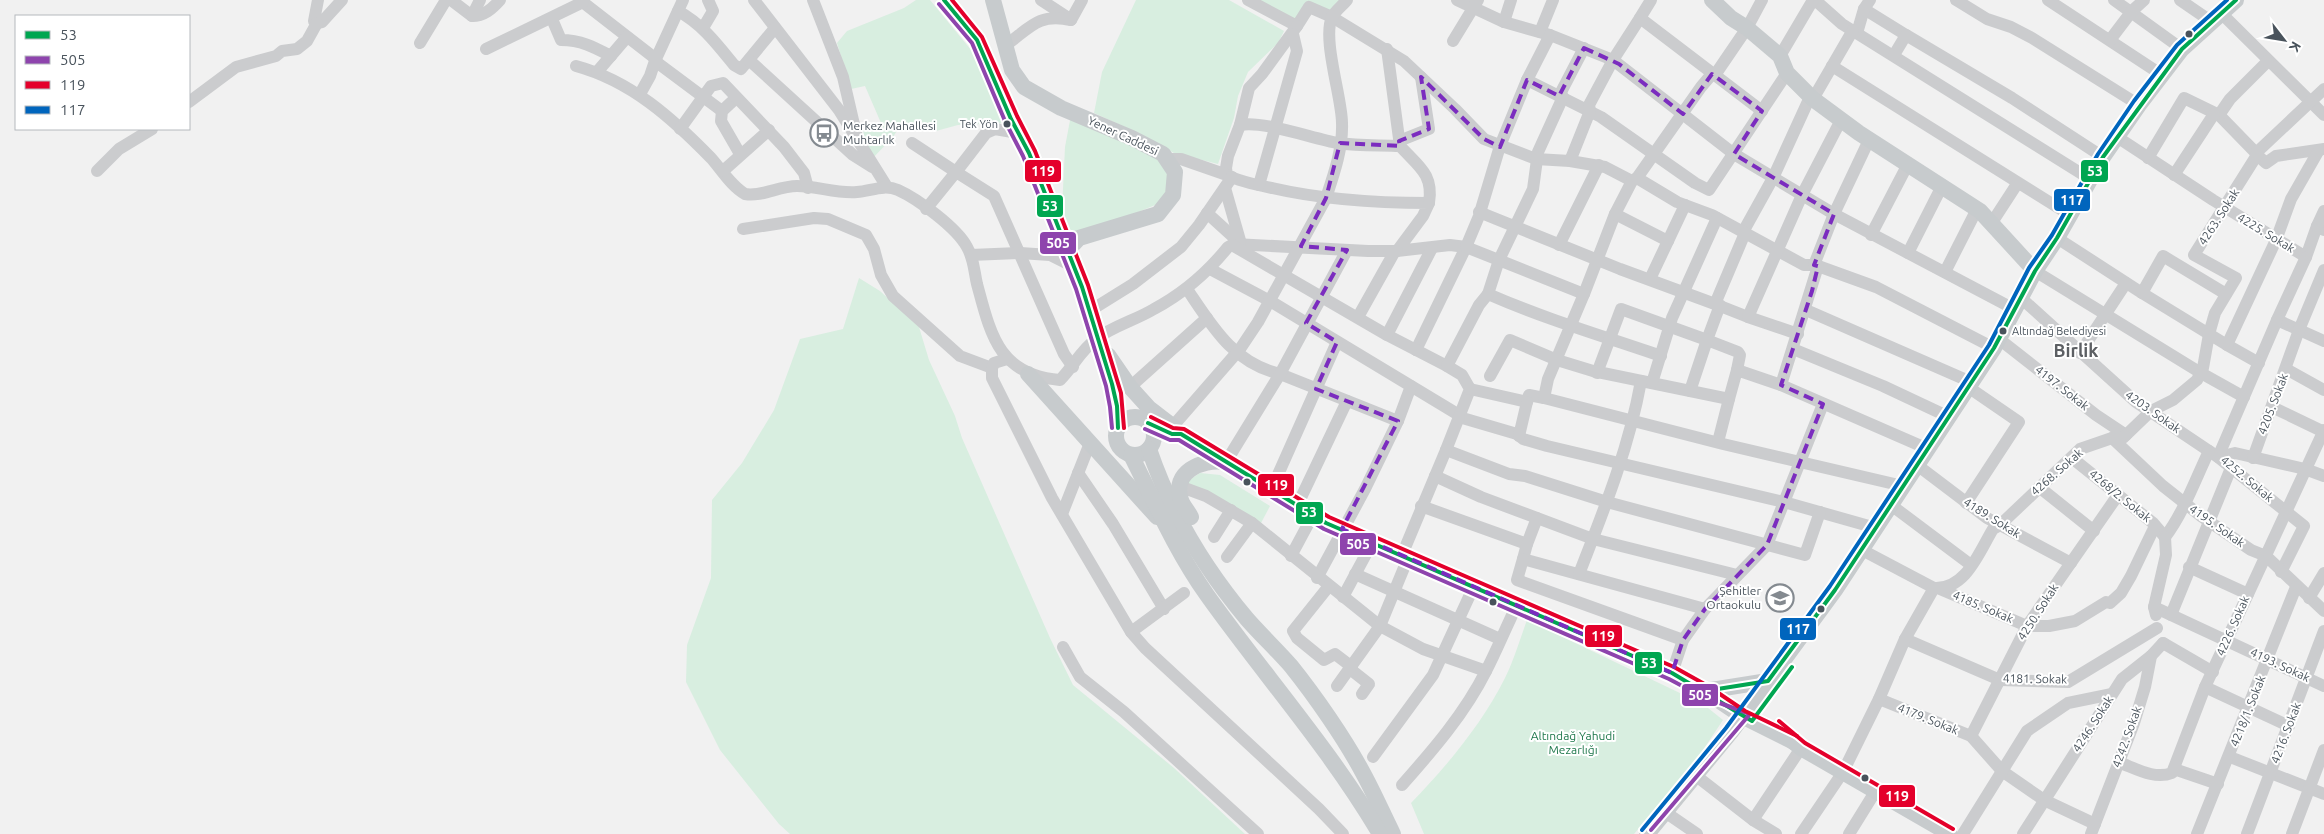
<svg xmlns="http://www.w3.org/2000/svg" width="2324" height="834" font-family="Ubuntu,sans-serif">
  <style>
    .green { fill: #d8eee0 }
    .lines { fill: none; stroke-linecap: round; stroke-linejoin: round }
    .minor { stroke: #cbccce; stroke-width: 12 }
    .major { stroke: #c7cbcd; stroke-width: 16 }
    .bus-1-casing { stroke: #fff; stroke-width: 8 }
    .bus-2-casing { stroke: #fff; stroke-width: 8 }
    .bus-3-casing { stroke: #fff; stroke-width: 8 }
    .bus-4-casing { stroke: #fff; stroke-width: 8 }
    .bus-1 { stroke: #00a651; stroke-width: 4 }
    .bus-2 { stroke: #8e44ad; stroke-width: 4 }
    .bus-3 { stroke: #e4002b; stroke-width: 4 }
    .bus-4 { stroke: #0065bd; stroke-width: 4 }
    .marked { fill: none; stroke: #7b2cbf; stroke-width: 4; stroke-dasharray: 10 6; stroke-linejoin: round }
    .bus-dot { fill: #49535c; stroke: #fff; stroke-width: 2 }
    .labels { text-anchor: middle; stroke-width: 4; stroke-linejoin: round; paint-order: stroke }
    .bus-label { font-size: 11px; fill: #49535c; stroke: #fff; text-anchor: end }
    .poi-label { font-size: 12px; fill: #49535c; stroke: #fff; text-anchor: start }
    .street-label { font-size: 12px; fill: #49535c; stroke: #fff }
    .park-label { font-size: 12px; fill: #1f784c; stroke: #fff }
    .district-label { font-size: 18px; font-weight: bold; fill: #5d6064; stroke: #fff }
    .line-badge { stroke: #fff; stroke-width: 2 }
    .badge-label { font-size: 14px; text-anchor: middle; font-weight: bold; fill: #fff }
  </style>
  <rect width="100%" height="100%" fill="#f1f1f1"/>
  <g class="green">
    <path d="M916,0h14l46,56 30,67 -48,2 -22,6 -38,-2 -5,8 -23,24 -7,-31 18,-7 -16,-37 -14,3 -14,-46 10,-12 57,-23z"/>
    <path d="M1136,0h93l55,31 -6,12 -30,29 -10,24 -4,22 -16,46 -44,-11 -38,-21 -42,-19 8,-41z"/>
    <path d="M1252,0h92l-13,14 -24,-12 -11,20z"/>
    <path d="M1071,115l67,28 30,26 -2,25 -6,9 -87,36 -11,-29 3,-63z"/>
    <path d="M859,278l21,13 39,36 10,33 26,56 7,22 88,200 23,47 101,83 71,66h-455l-11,-10 -59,-74 -34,-68 1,-37 24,-67 1,-78 30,-37 32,-53 26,-71 43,-10z"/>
    <path d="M1200,473l20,2 50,31 -9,17 -76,-40z"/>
    <path d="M1527,620l176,84 20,16 -32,48 -57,66h-210l-13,-31c35,-36 71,-79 94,-125 9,-18 15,-39 22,-58z"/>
  </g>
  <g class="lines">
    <g class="minor">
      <path d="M318,0l-4,21 3,2 5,-1 20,-22"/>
      <path d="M451,0l21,16c12,0 20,-7 28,-16"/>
      <path d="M580,0l76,59"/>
      <path d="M754,0l85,110 48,77"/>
      <path d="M813,0l30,77 13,56"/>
      <path d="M944,0l33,40 34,79 18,34 38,98"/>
      <path d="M1041,0l26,17"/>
      <path d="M1248,0l49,26 12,-19 23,10 72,44 51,48 29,30 52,20 34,2 35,6 27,14"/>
      <path d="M1457,0l47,22 46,13 63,25 121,94 100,60 35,-74"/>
      <path d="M1815,0l27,24 248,155"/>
      <path d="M1956,0l31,19 24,8 21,11 107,67"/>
      <path d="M2048,0l114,75"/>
      <path d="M2114,0l68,49"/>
      <path d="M2180,0l32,22"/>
      <path d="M1864,9l42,26"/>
      <path d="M678,11c24,13 39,33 56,54l7,4 34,-41"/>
      <path d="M2221,13l103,102"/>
      <path d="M472,16l8,-16"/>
      <path d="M1640,18l11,-18"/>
      <path d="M552,19l9,21c20,0 33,7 50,16"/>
      <path d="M1071,20l11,-20"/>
      <path d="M1504,22l7,-22"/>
      <path d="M1297,26l-35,48 -13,14 -9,37 -12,31 -2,12 1,7c14,7 30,10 45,13 52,12 104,15 157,15l-6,13 -26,35 53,-6 16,2 -50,103"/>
      <path d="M703,28l10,-17 -5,-11"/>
      <path d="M1540,32l13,-32"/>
      <path d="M1857,33l7,-24 6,-9"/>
      <path d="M1550,35l-23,45 74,37 94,66 14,7 78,-117"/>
      <path d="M2110,40l22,-29 12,-11"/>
      <path d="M1453,41l25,-41"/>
      <path d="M420,43l26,-43"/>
      <path d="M1005,46c25,-18 32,-33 66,-26"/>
      <path d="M486,49l97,-47"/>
      <path d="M1894,55l12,-20 106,63 91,59"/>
      <path d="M1780,56l33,-56"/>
      <path d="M749,60l104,95 19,12"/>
      <path d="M655,61l67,50"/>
      <path d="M576,66c55,15 96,52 135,92 10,11 20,28 34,36 17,3 34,-8 52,-8 20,0 40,8 60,6 14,-1 27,-8 41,-2 20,9 59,38 69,57 7,12 7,24 10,37 14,52 22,91 83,96 13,-13 21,-30 36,-41 17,-13 40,-19 58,-30 30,-16 53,-36 74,-62l6,-3 134,7h29"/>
      <path d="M1832,66l238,149"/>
      <path d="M597,72l30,-35"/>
      <path d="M1527,80l-27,66 -21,70 -13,31 118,47 31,-80 17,-33 5,-3"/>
      <path d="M640,94l10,-18 5,-15 28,-61"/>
      <path d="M1559,96l25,-48"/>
      <path d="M1563,97l-25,55 -5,37 -34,71 -11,34c57,25 115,42 173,62"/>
      <path d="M736,98l-14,13 -1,10 19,33"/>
      <path d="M1813,99l40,-69"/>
      <path d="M189,102l47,-35 40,-11 6,-5 15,-2 10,-8 10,-18"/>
      <path d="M2219,115l37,38"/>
      <path d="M1240,125c22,-5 74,14 98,18 20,3 42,2 62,3l-13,-97"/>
      <path d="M680,129l31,-43 12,-3 61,64 20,26 4,15"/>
      <path d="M2117,137l96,63 93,57 11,-31 7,4"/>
      <path d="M1399,141l30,-12 -8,-52"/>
      <path d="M912,143l44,29 30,-39 9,-4 23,4"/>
      <path d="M1400,146c18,20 34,28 29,57"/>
      <path d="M2257,155l9,8 10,-7 48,-7"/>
      <path d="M2148,158l36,-60 35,17 11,-16 38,-38"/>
      <path d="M1169,159h12l46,16"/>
      <path d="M1570,161l20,-50 -1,-6 24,-45 27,-42 122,93"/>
      <path d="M97,171l22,-22 33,-20"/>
      <path d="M723,171l46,-41"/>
      <path d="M2174,175l40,-61"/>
      <path d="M1259,185l38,-134 -4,-17"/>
      <path d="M1225,188l16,56"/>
      <path d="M926,209l30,-37 38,24 70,158 9,13"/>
      <path d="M1479,212l141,57 95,35"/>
      <path d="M1207,213l33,30"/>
      <path d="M1615,214l53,27"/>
      <path d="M1991,224l26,-40"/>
      <path d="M2317,226l7,-15"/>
      <path d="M743,229l71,-11 14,1 38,16 8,14 7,26 12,21 67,60 32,12"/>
      <path d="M1743,232l30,-54 37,-81"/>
      <path d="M1745,233l-33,-18 -35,-13 -40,-24 64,-91 11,-13 5,-2 30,-44 15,-28"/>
      <path d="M1871,235l37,-71"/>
      <path d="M2057,238l85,55 21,-37 63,38"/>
      <path d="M1232,245l155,90 60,31"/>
      <path d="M1559,245l40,-80"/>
      <path d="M1908,253l34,-67"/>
      <path d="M971,255l49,-2 30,2 20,10"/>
      <path d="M2306,257l-29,63 47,21"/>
      <path d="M1818,266l58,21 118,61"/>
      <path d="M1210,269l60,32 189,114"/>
      <path d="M2035,271l166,102 43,24"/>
      <path d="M1945,272l32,-63"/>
      <path d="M1650,279l35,-74"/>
      <path d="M1187,289c25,37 46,74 93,85l118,47 -33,68 -48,89"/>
      <path d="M2142,293l67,41 6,-21 21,-35 -42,-23 63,-100 -1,-2 68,-64"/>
      <path d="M1488,294l-9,11 -32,61 15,9 8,14 -11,28 58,17 6,5 24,7 237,56 92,26"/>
      <path d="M2021,298l115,104 82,55 17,-4 70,16 19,7"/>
      <path d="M1720,305l-13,35 31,12 2,3 -3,15"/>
      <path d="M1806,310l165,72"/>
      <path d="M1088,312l45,-28 48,-37 18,-22 33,-48"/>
      <path d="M1358,317l37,-66"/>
      <path d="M1748,317l-33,-13 30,-71 59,32h10"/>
      <path d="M2277,320l-59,137 86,69 -23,46"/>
      <path d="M1798,334l-50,-17 54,-122 39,-75"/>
      <path d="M1387,335l45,-87"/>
      <path d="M1999,339l97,76 30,20"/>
      <path d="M2227,345l32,18"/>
      <path d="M1793,349l90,37 66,31"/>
      <path d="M2080,353l46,-70"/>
      <path d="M1007,359l-13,4 -2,5v10l60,120 79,134 14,16 174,161 24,25"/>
      <path d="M2286,369l38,21"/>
      <path d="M1597,373l24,-64 86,31 -17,51"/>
      <path d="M1490,376l20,-36 47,20 36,11 136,28 8,-29 44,15"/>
      <path d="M1652,383l20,-65 45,-100"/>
      <path d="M1130,387l77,-69"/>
      <path d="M1470,389l57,13 2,-7 15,3 179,46 180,42"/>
      <path d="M1544,398l4,-19 36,-85"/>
      <path d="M2272,407l52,25"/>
      <path d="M1459,417l-13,33 63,24 16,2 82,26 198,53 15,-43"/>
      <path d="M1398,421l13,-35"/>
      <path d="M1173,426l67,-77 18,-27 68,-124c8,-24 17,-50 16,-75 0,-25 -20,-84 -10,-106 3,-6 11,-12 15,-17"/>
      <path d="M1519,436l8,-34"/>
      <path d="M2112,438l51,48 38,30 50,34 15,6 58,55"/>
      <path d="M1718,442l11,-43"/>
      <path d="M1928,449l-147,-64 37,-119 -4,-1 20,-51 180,95"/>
      <path d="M2072,458l81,65 12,14"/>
      <path d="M2253,458l46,-128 25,-60"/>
      <path d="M1226,462l54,-88 67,-124"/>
      <path d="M1917,465l70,53 84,45"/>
      <path d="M1078,473l35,51 51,85"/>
      <path d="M1435,476l46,21 112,42 144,36"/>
      <path d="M1179,486l27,10 46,27 128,103 43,23 63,22"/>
      <path d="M2039,487l55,44"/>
      <path d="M1272,488l65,-146"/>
      <path d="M1966,503l53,-81 -51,-35"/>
      <path d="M1891,505l80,60"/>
      <path d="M1297,506l50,-105"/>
      <path d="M1421,506l106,38 10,-26"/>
      <path d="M1062,514l28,-71"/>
      <path d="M1214,537l17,-27"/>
      <path d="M2165,537c18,-23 31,-59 44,-86"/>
      <path d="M1527,544l-4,15 182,50"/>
      <path d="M1862,550l72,38"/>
      <path d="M1402,555l44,-105"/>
      <path d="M1291,556l22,-41"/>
      <path d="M1227,557l25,-34"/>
      <path d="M1523,559l-6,21 166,60"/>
      <path d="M2189,567l59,27"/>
      <path d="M1355,574l145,65"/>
      <path d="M1579,574c25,-64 50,-126 62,-193"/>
      <path d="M1329,586l-36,45 4,7 27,22 11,-6 17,13"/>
      <path d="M1940,589l87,37h22l26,-5 31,-19 4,1 11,-10 10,-17 24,-50"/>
      <path d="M1343,597l29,-54"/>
      <path d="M2309,598l15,-25"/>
      <path d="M2154,607l170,79"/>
      <path d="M2156,615l-2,-8 12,-52 -1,-18"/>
      <path d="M2171,615l60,-147"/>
      <path d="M1131,632l53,-39"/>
      <path d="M1905,639l95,41 68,2 89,-54"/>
      <path d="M2163,643l50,29"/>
      <path d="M1063,647l17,30 44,35 134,122"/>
      <path d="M1350,669l19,15 -7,10"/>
      <path d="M1672,673l11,-33 22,-31 62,-64 56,-141"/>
      <path d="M1337,686l43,-60 28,-68"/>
      <path d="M2205,687l84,39"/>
      <path d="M1879,699l92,37 31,35 42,29 51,24"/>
      <path d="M1971,736l56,-110 91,-131"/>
      <path d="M1373,757l60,-82 41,-89"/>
      <path d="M2230,757l94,37"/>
      <path d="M2118,762c17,6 36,18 54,11l33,-86 119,-257"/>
      <path d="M2174,769l44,15"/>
      <path d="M1695,775l58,45 23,14"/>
      <path d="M1402,785c31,-35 63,-72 84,-114 11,-21 20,-44 31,-66"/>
      <path d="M1665,812l32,22"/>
      <path d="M1753,820l48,-72"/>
      <path d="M1801,834l42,-62 36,-73 26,-60 29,-51c32,2 45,-36 59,-59l7,-4 80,-76 32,-11h11l28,-27 22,-11 24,-20 6,-12 6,-34 18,11 49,-105 15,-41 28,-49"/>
      <path d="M1849,834l26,-42"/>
      <path d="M1963,834l64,-103 41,-28 44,-9"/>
      <path d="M2023,834l99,-155 29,-23"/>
      <path d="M2091,834l43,-111 11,-36 6,-31 12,-13"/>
      <path d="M2197,834l99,-247"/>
      <path d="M2247,834l77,-203"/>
      <path d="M2292,834l32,-84"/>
    </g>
    <g class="major">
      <path d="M993,0l19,70 12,17 37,21 71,30 31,16 12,18 -2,23 -15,19 -79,24 -12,13c3,14 8,17 12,29 7,19 12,43 19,62 9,29 21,55 20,86"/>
      <path d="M1712,0l19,18 16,10 33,28 7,17 26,26 46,34 121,78 55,60"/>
      <path d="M1108,355l22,32 19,21 26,20"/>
      <path d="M1028,374l129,143"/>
      <circle cx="1135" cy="436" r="19"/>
      <path d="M1148,423l24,11h9l145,89 346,150 33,18 37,25 52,26"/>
      <path d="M1149,449c21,62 56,120 98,170 14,16 30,31 44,47 24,30 54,73 72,107 11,20 20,41 30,61"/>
      <path d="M1131,455c24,48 45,96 76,140 57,80 123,154 173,239"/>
      <path d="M1191,517c-3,-6 -8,-11 -10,-17 -10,-28 21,-41 43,-38"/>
      <path d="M1705,691l63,-10"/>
      <path d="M1785,735l16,13 149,86"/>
      <path d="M1647,834l84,-102 104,-142 159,-242 41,-77 22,-33 46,-81 36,-52 43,-56 54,-49"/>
    </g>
    <g class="bus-1-casing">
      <g id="bus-1">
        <path d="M944,0l33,40 34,79 18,34 53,134 30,97 5,22 1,22"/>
        <path d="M1148,423l24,11h9l145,89 346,150 80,48 40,-54"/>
        <path d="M1705,691l63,-10 67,-91 159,-242 41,-77 22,-33 46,-81 79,-108 54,-49"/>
      </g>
    </g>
    <g class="bus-2-casing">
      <g id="bus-2">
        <path d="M939,4l33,39 33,78 18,35 53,133 30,97 4,21 2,21"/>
        <path d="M1145,429l25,11h9l145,89 345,150 34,18 47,17 -99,116"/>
      </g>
    </g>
    <g class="bus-3-casing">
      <g id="bus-3">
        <path d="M952,0l30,37 35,79 18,35 53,134 33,108 3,35"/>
        <path d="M1151,417l22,11 11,1 145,88 345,150 34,19 37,25 52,25"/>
        <path d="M1779,721l26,22 148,86"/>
      </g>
    </g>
    <g class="bus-4-casing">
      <path id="bus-4" d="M1642,830l84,-102 104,-142 159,-241 40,-77 23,-33 46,-81 36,-53 43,-56 50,-45"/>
    </g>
    <use href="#bus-1" class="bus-1"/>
    <use href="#bus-2" class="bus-2"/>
    <use href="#bus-3" class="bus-3"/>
    <use href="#bus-4" class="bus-4"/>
  </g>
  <path class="marked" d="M1584,48l35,16 64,50 29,-40 50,37 -28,43 100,60 -20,51 4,1 -6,25 -31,94 42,19 -56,141 -62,64 -22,31 -11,33 -330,-144 56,-108 -82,-32 21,-47 -31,-19 41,-73 -46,-4 25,-48 14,-55 60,3 -1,-5 30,-12 -8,-52 63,62 16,8 27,-67 32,16z"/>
  <defs>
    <g id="bus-ring" transform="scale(1.4375)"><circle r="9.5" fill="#fff" stroke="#848a90" stroke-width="1.5"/><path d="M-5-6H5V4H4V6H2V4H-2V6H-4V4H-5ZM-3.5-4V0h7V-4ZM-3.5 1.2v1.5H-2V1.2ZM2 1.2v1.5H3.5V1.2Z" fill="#848a90"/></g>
    <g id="school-ring" transform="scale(1.4375)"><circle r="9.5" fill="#fff" stroke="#848a90" stroke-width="1.5"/><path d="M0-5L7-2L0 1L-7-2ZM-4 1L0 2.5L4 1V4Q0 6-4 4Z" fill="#848a90"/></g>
  </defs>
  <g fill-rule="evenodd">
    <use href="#bus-ring" x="824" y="133"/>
    <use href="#school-ring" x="1780" y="598"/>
  </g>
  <g class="bus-dot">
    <circle cx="2189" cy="34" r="4.5"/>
    <circle cx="1007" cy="124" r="4.5"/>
    <circle cx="2003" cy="331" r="4.5"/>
    <circle cx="1247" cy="482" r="4.5"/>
    <circle cx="1493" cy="602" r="4.5"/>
    <circle cx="1821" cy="609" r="4.5"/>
    <circle cx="1865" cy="778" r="4.5"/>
  </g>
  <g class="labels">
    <g class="bus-label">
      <text x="998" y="128">Tek Yön</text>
      <text x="2012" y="335" text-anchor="start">Altındağ Belediyesi</text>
    </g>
    <g class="poi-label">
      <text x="843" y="130">Merkez Mahallesi<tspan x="843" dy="14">Muhtarlık</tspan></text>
      <text x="1761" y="595" text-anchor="end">Şehitler<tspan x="1761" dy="14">Ortaokulu</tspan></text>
    </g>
    <g class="street-label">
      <text transform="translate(1123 136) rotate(25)" y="4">Yener Caddesi</text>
      <text transform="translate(2219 217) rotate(-57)" y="4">4263. Sokak</text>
      <text transform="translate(2266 233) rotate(31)" y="4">4225. Sokak</text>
      <text transform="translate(2062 388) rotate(38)" y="4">4197. Sokak</text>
      <text transform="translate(2273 404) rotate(-69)" y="4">4205. Sokak</text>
      <text transform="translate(2153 412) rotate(35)" y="4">4203. Sokak</text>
      <text transform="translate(2057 472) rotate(-41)" y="4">4268. Sokak</text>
      <text transform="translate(2247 479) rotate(40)" y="4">4252. Sokak</text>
      <text transform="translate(2120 496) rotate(39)" y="4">4268/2. Sokak</text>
      <text transform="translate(1992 518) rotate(32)" y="4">4189. Sokak</text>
      <text transform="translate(2217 526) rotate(35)" y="4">4195. Sokak</text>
      <text transform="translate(1983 607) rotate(23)" y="4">4185. Sokak</text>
      <text transform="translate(2038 612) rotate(-57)" y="4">4250. Sokak</text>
      <text transform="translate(2233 626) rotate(-66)" y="4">4226. Sokak</text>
      <text transform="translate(2280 665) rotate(25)" y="4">4193. Sokak</text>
      <text transform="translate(2035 679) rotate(1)" y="4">4181. Sokak</text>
      <text transform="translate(2248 711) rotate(-68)" y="4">4218/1. Sokak</text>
      <text transform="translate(1928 719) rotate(22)" y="4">4179. Sokak</text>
      <text transform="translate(2093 724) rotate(-57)" y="4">4246. Sokak</text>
      <text transform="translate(2286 733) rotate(-69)" y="4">4216. Sokak</text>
      <text transform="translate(2127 737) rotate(-70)" y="4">4242. Sokak</text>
    </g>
    <g class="park-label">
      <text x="1573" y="740">Altındağ Yahudi<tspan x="1573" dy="14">Mezarlığı</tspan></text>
    </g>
    <g class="district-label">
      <text x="2076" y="357">Birlik</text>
    </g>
  </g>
  <g class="line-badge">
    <rect x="1024" y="159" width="38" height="24" rx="5" fill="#e4002b"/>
    <rect x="2080" y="159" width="29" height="24" rx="5" fill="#00a651"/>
    <rect x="2053" y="188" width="38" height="24" rx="5" fill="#0065bd"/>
    <rect x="1036" y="194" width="28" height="24" rx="5" fill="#00a651"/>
    <rect x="1039" y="231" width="38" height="24" rx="5" fill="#8e44ad"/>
    <rect x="1257" y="473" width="38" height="24" rx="5" fill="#e4002b"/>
    <rect x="1295" y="501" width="29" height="24" rx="5" fill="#00a651"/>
    <rect x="1339" y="532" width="38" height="24" rx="5" fill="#8e44ad"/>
    <rect x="1779" y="617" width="38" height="24" rx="5" fill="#0065bd"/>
    <rect x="1584" y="624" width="39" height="24" rx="5" fill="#e4002b"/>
    <rect x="1634" y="651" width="29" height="24" rx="5" fill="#00a651"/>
    <rect x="1681" y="683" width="38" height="24" rx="5" fill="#8e44ad"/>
    <rect x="1878" y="784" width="38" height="24" rx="5" fill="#e4002b"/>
  </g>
  <g class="badge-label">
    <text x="1043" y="176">119</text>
    <text x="2095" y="176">53</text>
    <text x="2072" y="205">117</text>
    <text x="1050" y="211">53</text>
    <text x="1058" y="248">505</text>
    <text x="1276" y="490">119</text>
    <text x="1309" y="517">53</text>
    <text x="1358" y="549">505</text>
    <text x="1798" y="634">117</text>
    <text x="1603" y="641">119</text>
    <text x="1649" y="668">53</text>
    <text x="1700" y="700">505</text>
    <text x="1897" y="801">119</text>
  </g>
  <rect x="15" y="15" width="175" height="115" fill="#ffffff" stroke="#b6babe"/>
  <rect x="25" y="31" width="25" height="8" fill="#00a651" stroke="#b6babe"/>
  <text x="60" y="40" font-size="15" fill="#49535c">53</text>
  <rect x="25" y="56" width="25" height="8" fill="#8e44ad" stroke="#b6babe"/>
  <text x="60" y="65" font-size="15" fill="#49535c">505</text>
  <rect x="25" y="81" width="25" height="8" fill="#e4002b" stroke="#b6babe"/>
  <text x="60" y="90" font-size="15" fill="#49535c">119</text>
  <rect x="25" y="106" width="25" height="8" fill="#0065bd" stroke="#b6babe"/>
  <text x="60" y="115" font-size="15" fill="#49535c">117</text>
  <g transform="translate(2284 40) rotate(121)" stroke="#ffffff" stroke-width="4" paint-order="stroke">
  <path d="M0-4L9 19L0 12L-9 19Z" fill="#49535c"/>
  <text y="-8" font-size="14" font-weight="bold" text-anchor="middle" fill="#49535c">K</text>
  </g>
</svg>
